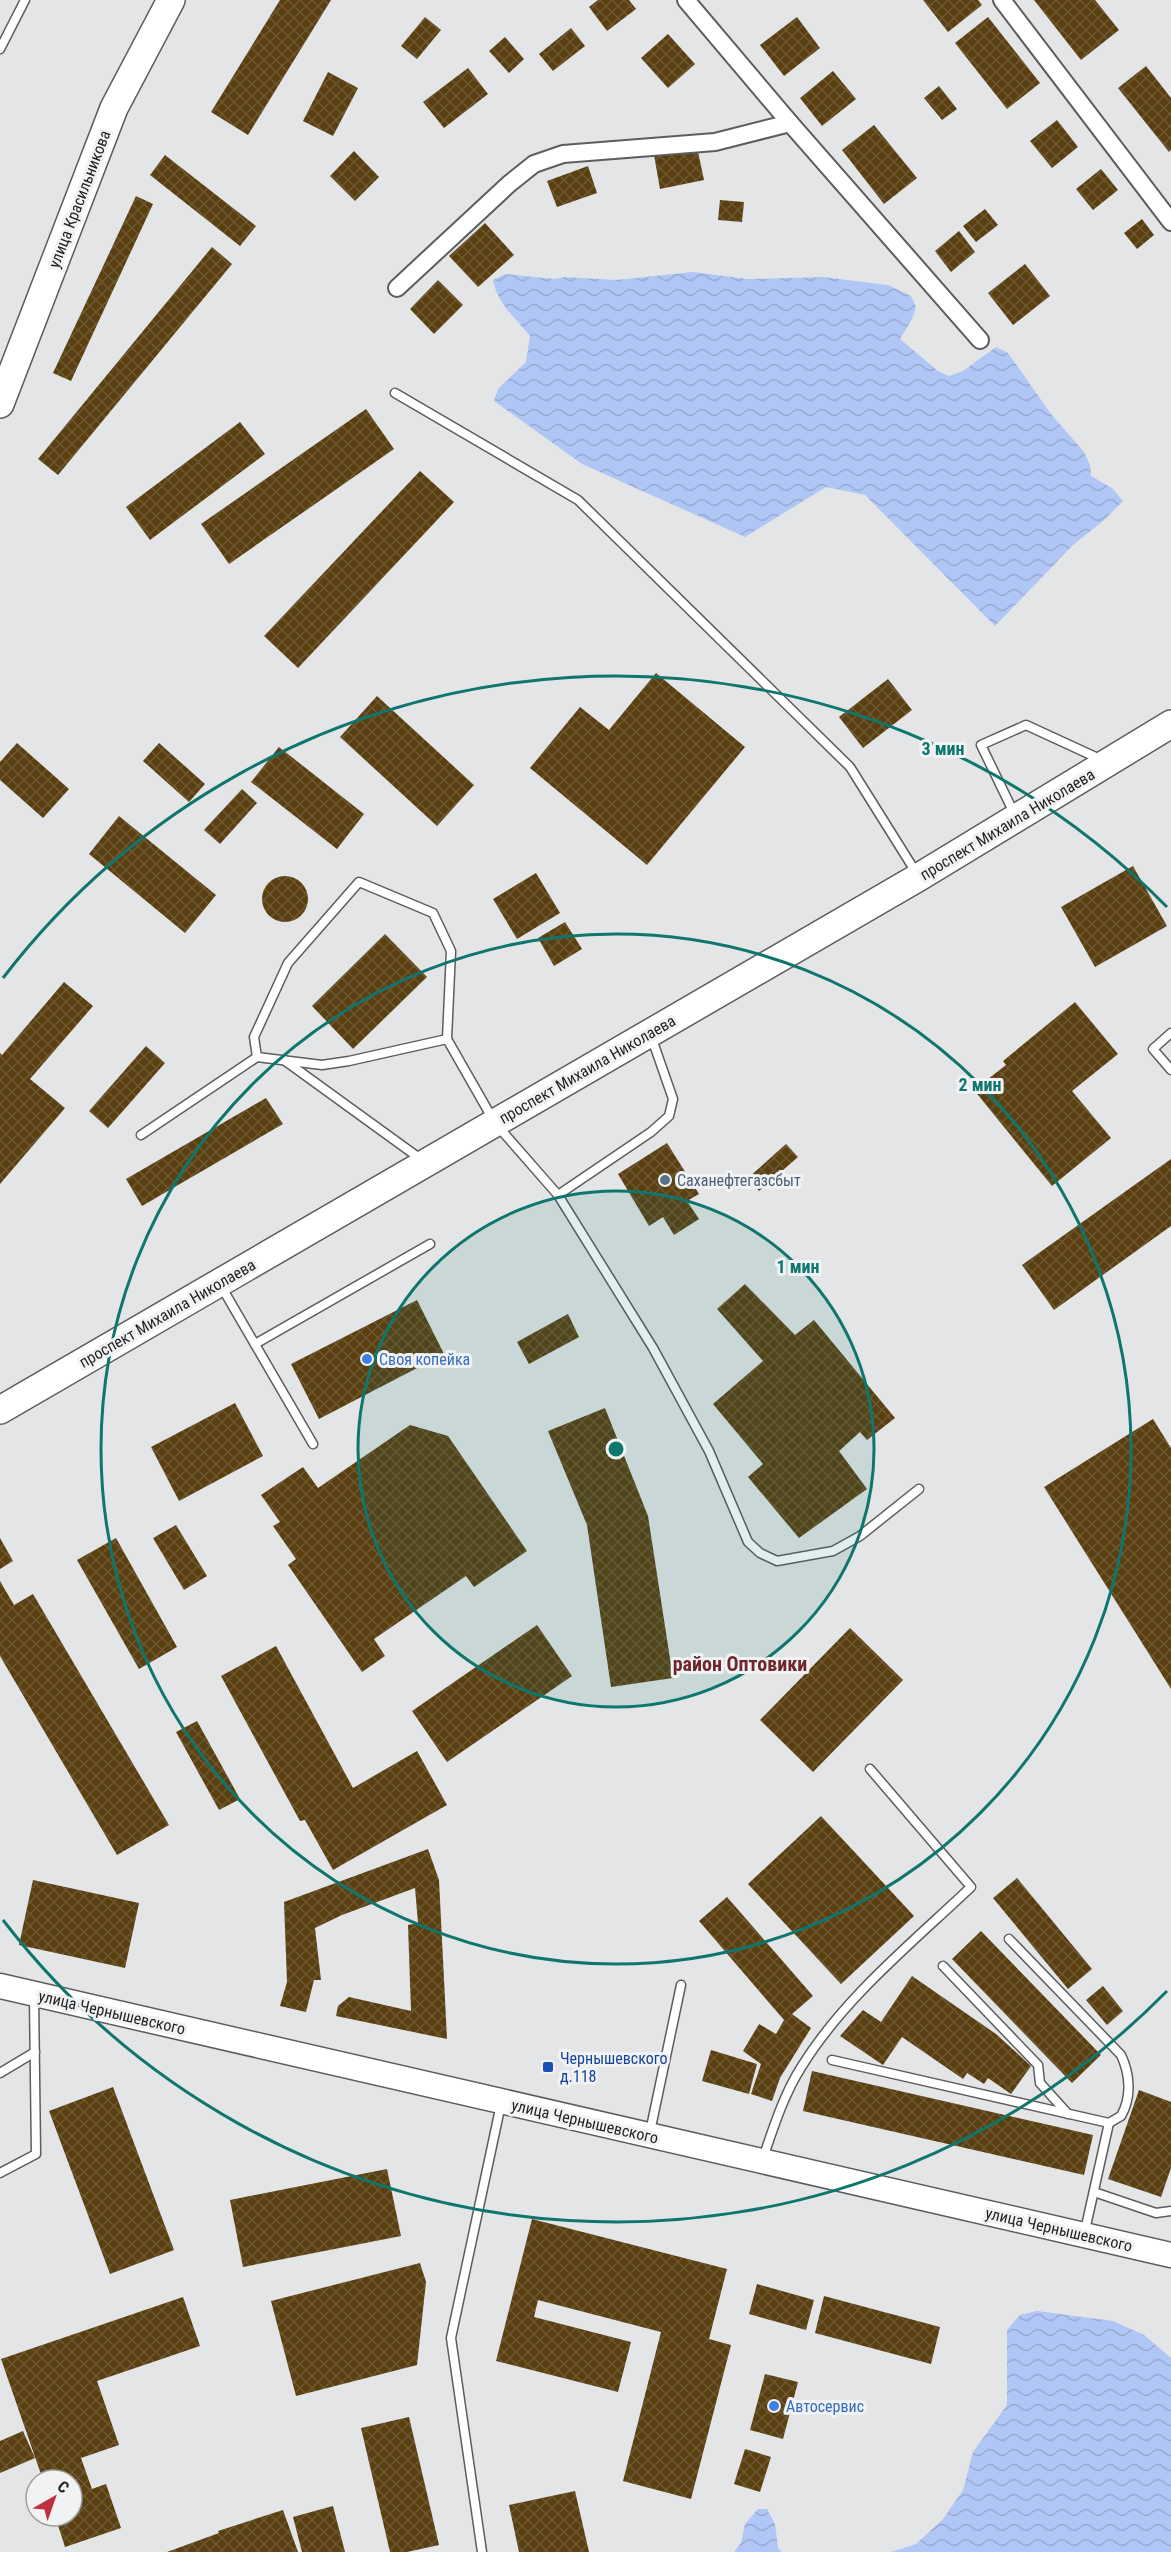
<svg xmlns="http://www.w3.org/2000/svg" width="1171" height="2552" font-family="'Roboto Condensed',sans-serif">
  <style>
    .water { fill: url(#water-waves) }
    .building { fill: url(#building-cross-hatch) }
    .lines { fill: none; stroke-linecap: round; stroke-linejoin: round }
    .service-casing { stroke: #5c5d5f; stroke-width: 11 }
    .minor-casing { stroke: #5c5d5f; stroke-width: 20 }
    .secondary-casing { stroke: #5c5d5f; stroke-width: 27 }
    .primary-casing { stroke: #5c5d5f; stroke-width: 30 }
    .service { stroke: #fff; stroke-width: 8 }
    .minor { stroke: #fff; stroke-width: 16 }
    .secondary { stroke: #fff; stroke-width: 24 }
    .primary { stroke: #fff; stroke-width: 27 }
    .ring { fill: none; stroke: #0f766e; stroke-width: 3 }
    .service-dot { fill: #5c6f8a; stroke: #f1f2f4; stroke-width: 2 }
    .shop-dot { fill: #3f7fe0; stroke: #f1f2f4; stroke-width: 2 }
    .transit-dot { fill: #1a4fb4; stroke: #f1f2f4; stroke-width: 2 }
    .labels { text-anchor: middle; stroke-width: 6; stroke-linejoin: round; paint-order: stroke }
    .street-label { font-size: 16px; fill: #1f2020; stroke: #f1f2f4 }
    .service-label { font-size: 16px; fill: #4e5e75; stroke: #f1f2f4; text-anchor: start }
    .shop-label { font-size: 16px; fill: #366cbe; stroke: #f1f2f4; text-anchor: start }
    .transit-label { font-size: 16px; fill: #164399; stroke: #f1f2f4; text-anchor: start }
    .quarter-label { font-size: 20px; font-weight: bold; fill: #6e272a; stroke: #f1f2f4 }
    .centre { fill: #0f766e; stroke: #f1f2f4; stroke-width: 3 }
    .ring-label { font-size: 18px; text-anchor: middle; font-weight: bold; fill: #0f766e; stroke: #f1f2f4; stroke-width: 6; stroke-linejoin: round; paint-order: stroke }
  </style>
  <defs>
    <pattern id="water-waves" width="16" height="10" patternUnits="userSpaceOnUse" patternTransform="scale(1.5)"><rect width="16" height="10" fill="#b0c6f5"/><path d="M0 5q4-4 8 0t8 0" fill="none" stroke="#97aad2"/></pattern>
    <pattern id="building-cross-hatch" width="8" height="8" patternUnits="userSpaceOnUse" patternTransform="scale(1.5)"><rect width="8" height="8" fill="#5a3f11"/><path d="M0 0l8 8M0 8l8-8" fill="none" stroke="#6e5833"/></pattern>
  </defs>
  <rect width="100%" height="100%" fill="#e4e5e6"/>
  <g class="water">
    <path d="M693,272l55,7 75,-2 65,8 23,11 5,11 -4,12 -12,20 38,32 11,5 14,-5 33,-24 12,6 43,61 33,38 6,13 1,11 21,12 11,13 -20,20 -30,24 -78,81 -130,-131 -39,-8 -81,50 -163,-73 -88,-63 4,-12 28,-27 4,-26c-15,-19 -32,-31 -37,-56l12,-6 49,5 11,-2 51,3z"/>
    <path d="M1037,2311l76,10 31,14 27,23v194h-280l25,-8 27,-25 20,-29 10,-38 34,-47v-75l13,-15z"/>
    <path d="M758,2509h9l8,15 3,24 4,4h-48l7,-9 4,-19z"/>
  </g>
  <g class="building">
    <path d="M280,0h51l-83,135 -37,-23z"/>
    <path d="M598,0h31l7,9 -29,22 -18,-24z"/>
    <path d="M923,0h55l4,5 -34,27z"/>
    <path d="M1034,0h61l24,30 -38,30z"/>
    <path d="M425,17l16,13 -24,29 -16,-13z"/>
    <path d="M797,17l23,31 -36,28 -24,-31z"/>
    <path d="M988,17l52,66 -33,26 -52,-66z"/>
    <path d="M571,28l14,18 -32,25 -14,-17z"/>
    <path d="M668,34l27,30 -27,24 -27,-30z"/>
    <path d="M505,37l19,22 -15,14 -20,-22z"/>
    <path d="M1146,66l25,32v52l-2,2 -51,-64z"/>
    <path d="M468,68l20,26 -44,34 -21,-26z"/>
    <path d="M833,71l23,28 -34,27 -22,-28z"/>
    <path d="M328,72l30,16 -25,48 -30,-15z"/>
    <path d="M939,86l18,23 -15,11 -18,-22z"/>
    <path d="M1057,120l21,27 -26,21 -22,-27z"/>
    <path d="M874,125l43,53 -33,26 -42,-54z"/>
    <path d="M697,147l7,33 -44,9 -6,-34z"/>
    <path d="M354,151l25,26 -24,24 -25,-25z"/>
    <path d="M165,155l91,71 -16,20 -90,-71z"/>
    <path d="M588,166l9,27 -40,14 -10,-26z"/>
    <path d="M1101,169l17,21 -25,20 -17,-21z"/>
    <path d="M136,196l17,8 -82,177 -18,-8z"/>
    <path d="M720,200l24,2 -2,20 -24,-2z"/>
    <path d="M985,209l13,16 -22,17 -13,-16z"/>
    <path d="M1142,219l12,16 -17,14 -13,-16z"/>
    <path d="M485,223l29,32 -36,32 -29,-31z"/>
    <path d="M959,231l16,21 -24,20 -16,-21z"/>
    <path d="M212,247l20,17 -174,211 -20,-16z"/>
    <path d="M1025,264l25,32 -37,29 -25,-32z"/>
    <path d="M438,280l25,25 -29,29 -24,-25z"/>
    <path d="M366,409l28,40 -165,115 -28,-40z"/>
    <path d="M240,422l25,32 -115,86 -24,-33z"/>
    <path d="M420,471l34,31 -156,166 -34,-32z"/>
    <path d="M656,673l89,74 -98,118 -117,-97 50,-61 29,23z"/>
    <path d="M888,679l24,31 -49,38 -24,-31z"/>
    <path d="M377,696l97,89 -37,41 -97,-89z"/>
    <path d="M17,743l52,46 -26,29 -43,-38v-18z"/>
    <path d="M159,743l46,41 -16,18 -46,-41z"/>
    <path d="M279,747l85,67 -27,35 -86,-67z"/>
    <path d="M242,789l15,14 -37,41 -16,-14z"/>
    <path d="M119,816l97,79 -31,38 -96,-79z"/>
    <path d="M1133,866l34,60 -72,41 -34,-60z"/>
    <path d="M536,873l24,40 -43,26 -24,-40z"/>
    <circle cx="285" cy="899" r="23"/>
    <path d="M565,922l17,27 -28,17 -16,-28z"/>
    <path d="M385,934l42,43 -74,72 -41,-43z"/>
    <path d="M64,982l29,24 -63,73 35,29 -65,76v-131l2,2z"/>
    <path d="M1075,1002l43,52 -46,37 39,47 -59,48 -78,-96 32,-25 -3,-4z"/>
    <path d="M146,1046l19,17 -57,65 -19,-17z"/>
    <path d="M266,1098l17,26 -141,82 -16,-27z"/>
    <path d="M667,1143l32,51 -12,7 12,18 -25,16 -11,-18 -14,9 -31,-52z"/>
    <path d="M786,1144l12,13 -39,34 -11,-13z"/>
    <path d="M1171,1159v67l-117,84 -32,-45z"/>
    <path d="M745,1284l50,51 19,-15 81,98 -28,22 -7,-8 -21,19 28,38 -68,49 -51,-61 15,-13 -50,-60 50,-43 -46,-52z"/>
    <path d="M417,1300l27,54 -125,65 -28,-55z"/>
    <path d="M568,1314l11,23 -50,27 -12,-22z"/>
    <path d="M235,1403l28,53 -84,45 -28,-54z"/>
    <path d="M605,1408l43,108 25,162 -62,9 -24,-162 -39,-94z"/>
    <path d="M1153,1419l18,29v241l-127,-202z"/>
    <path d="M410,1425l38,11 79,115 -53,36 -8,-11 -92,63 11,17 -23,16 -74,-107 8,-6 -23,-33 7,-4 -19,-27 42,-28 15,21z"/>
    <path d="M176,1525l31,51 -23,14 -31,-52z"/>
    <path d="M0,1538l13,23 -13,8z"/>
    <path d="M116,1538l61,109 -38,22 -62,-109z"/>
    <path d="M0,1581l14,24 19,-11 136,231 -52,30 -117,-199z"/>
    <path d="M537,1625l35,51 -125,86 -35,-51z"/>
    <path d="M850,1628l53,52 -90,92 -53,-52z"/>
    <path d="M276,1646l77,142 64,-37 30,54 -114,65 -28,-50 -5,1 -79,-145z"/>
    <path d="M197,1721l43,78 -21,11 -43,-78z"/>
    <path d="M821,1816l93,100 -73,68 -93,-100z"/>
    <path d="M428,1849l11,31 8,159 -111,-23 2,-10 11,-9 62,14 -3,-86 10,-2 -3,-35 -73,27 -27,13 6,52h-7l-8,32 -26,-6 7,-24 -3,-80z"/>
    <path d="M1017,1878l75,91 -24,20 -75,-91z"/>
    <path d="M33,1880l106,23 -14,65 -106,-23z"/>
    <path d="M727,1897l86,99 -21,18 19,14 -31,50 -8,23 -21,-7 10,-30 -18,-13 16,-27 17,10 8,-14 -85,-99z"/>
    <path d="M981,1931l120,124 -29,28 -120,-124z"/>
    <path d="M912,1976l84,58 35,32 -20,28 -23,-16 -4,6 -17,-11 -4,6 -61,-42 -19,28 -43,-29 23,-26 18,12z"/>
    <path d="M1103,1986l20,25 -16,14 -21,-25z"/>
    <path d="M711,2050l46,14 -8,30 -47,-13z"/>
    <path d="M812,2071l281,64 -9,40 -281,-64z"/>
    <path d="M113,2087l61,163 -64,24 -61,-163z"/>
    <path d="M1139,2090l32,12v66l-10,29 -53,-18z"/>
    <path d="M387,2169l14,67 -158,31 -13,-67z"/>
    <path d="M532,2219l195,50 -18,70 22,6 -40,154 -68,-18 38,-149 -123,-32 -4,17 97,25 -13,50 -122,-31z"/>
    <path d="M420,2263l6,19 -9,83 -121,31 -25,-95z"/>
    <path d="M757,2284l57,16 -8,30 -57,-16z"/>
    <path d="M824,2296l116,31 -9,37 -116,-31z"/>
    <path d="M183,2297l17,49 -103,35 22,64 -38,13 11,31 14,-5 15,44 -56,19 -10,-31h17v-36h-29l-42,-121z"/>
    <path d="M765,2374l33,8 -15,57 -33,-9z"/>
    <path d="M409,2417l30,128 -32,7h-17l-29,-124z"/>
    <path d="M23,2431l12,27 -35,15v-32z"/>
    <path d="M745,2449l26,8 -11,35 -26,-8z"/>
    <path d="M575,2491l14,61h-70l-10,-47z"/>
    <path d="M333,2506l12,46h-43l-9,-35z"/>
    <path d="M283,2510l15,42h-131l52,-19 -1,-2z"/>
  </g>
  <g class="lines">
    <g class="service-casing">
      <g id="service">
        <path d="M0,49l25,-49"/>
        <path d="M395,393l183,107 272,267 67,107"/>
        <path d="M1014,813l-33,-68 45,-20 76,35"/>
        <path d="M1171,1033l-18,16 18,21"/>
        <path d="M447,1039l4,-88 -18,-38 -74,-31 -71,81 -34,74 3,20 65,8 27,-4 98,-22 48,84 63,72 93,-63 18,-16 4,-17 -22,-63"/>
        <path d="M284,1060l138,100"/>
        <path d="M141,1135l116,-78"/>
        <path d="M558,1195l95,153 56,103 39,91 12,11 17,8 56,-10 27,-15 59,-47"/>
        <path d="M221,1286l92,158"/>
        <path d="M255,1344l175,-100"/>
        <path d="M1009,1939l112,116c9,19 11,42 0,61l-12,7"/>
        <path d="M943,1966l95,99 2,18 28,31"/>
        <path d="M832,2060l277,63 -25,112"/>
        <path d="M0,2073l35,-21"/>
        <path d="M650,2132l31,-147"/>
        <path d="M763,2158c11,-32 21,-64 39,-92 42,-68 111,-124 169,-179l-101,-118"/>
        <path d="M0,2173l36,-19 -2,-157"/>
        <path d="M1094,2192l62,21 15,-2"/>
        <path d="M482,2552l-31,-214 50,-234"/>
      </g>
    </g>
    <g class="minor-casing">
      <g id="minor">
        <path d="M686,0l104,123 190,217"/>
        <path d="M1002,0l169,222"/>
        <path d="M397,288l112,-104 25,-20 29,-10 152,-12 75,-19"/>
      </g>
    </g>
    <g class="secondary-casing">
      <path id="secondary" d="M0,1986l1171,269"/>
    </g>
    <g class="primary-casing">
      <g id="primary">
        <path d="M0,404l114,-296 57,-108"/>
        <path d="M0,1410l919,-533 252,-153"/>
      </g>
    </g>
    <use href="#service" class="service"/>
    <use href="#minor" class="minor"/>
    <use href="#secondary" class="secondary"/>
    <use href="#primary" class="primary"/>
  </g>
  <circle cx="616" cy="1449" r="258" fill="#0f766e" fill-opacity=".12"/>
  <g class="ring">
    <circle cx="616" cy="1449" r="258"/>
    <circle cx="616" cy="1449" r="515"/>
    <path d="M1167 1991A773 773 0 0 1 3 1920M3 978A773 773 0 0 1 1167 907"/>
  </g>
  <circle class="service-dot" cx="665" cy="1180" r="6"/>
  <g class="shop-dot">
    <circle cx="367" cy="1359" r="6"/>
    <circle cx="774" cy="2406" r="6"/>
  </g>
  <rect class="transit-dot" x="542" y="2061" width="12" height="12" rx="3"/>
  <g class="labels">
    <g class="street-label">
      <text transform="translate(79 199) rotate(-69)" y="6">улица Красильникова</text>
      <text transform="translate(1007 824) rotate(-31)" y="6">проспект Михаила Николаева</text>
      <text transform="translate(587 1069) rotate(-30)" y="6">проспект Михаила Николаева</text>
      <text transform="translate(167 1313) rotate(-30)" y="6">проспект Михаила Николаева</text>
      <text transform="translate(112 2012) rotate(13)" y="6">улица Чернышевского</text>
      <text transform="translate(585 2121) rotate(13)" y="6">улица Чернышевского</text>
      <text transform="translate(1059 2229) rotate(13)" y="6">улица Чернышевского</text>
    </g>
    <g class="service-label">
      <text x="677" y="1186">Саханефтегазсбыт</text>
    </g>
    <g class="shop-label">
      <text x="379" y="1365">Своя копейка</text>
      <text x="786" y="2412">Автосервис</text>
    </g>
    <g class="transit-label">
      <text x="560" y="2064">Чернышевского<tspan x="560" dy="18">д.118</tspan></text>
    </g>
    <g class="quarter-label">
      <text x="740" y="1671">район Оптовики</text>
    </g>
  </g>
  <circle cx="616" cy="1449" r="9" class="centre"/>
  <g class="ring-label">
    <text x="943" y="755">3 мин</text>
    <text x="980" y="1091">2 мин</text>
    <text x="798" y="1273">1 мин</text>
  </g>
  <g transform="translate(54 2498) rotate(40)"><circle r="28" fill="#f1f2f4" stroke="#9d9e9f" stroke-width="1.5"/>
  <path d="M0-4.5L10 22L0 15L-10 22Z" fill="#bf2f3d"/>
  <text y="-9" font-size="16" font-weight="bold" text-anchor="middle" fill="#1f2020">С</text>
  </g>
</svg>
